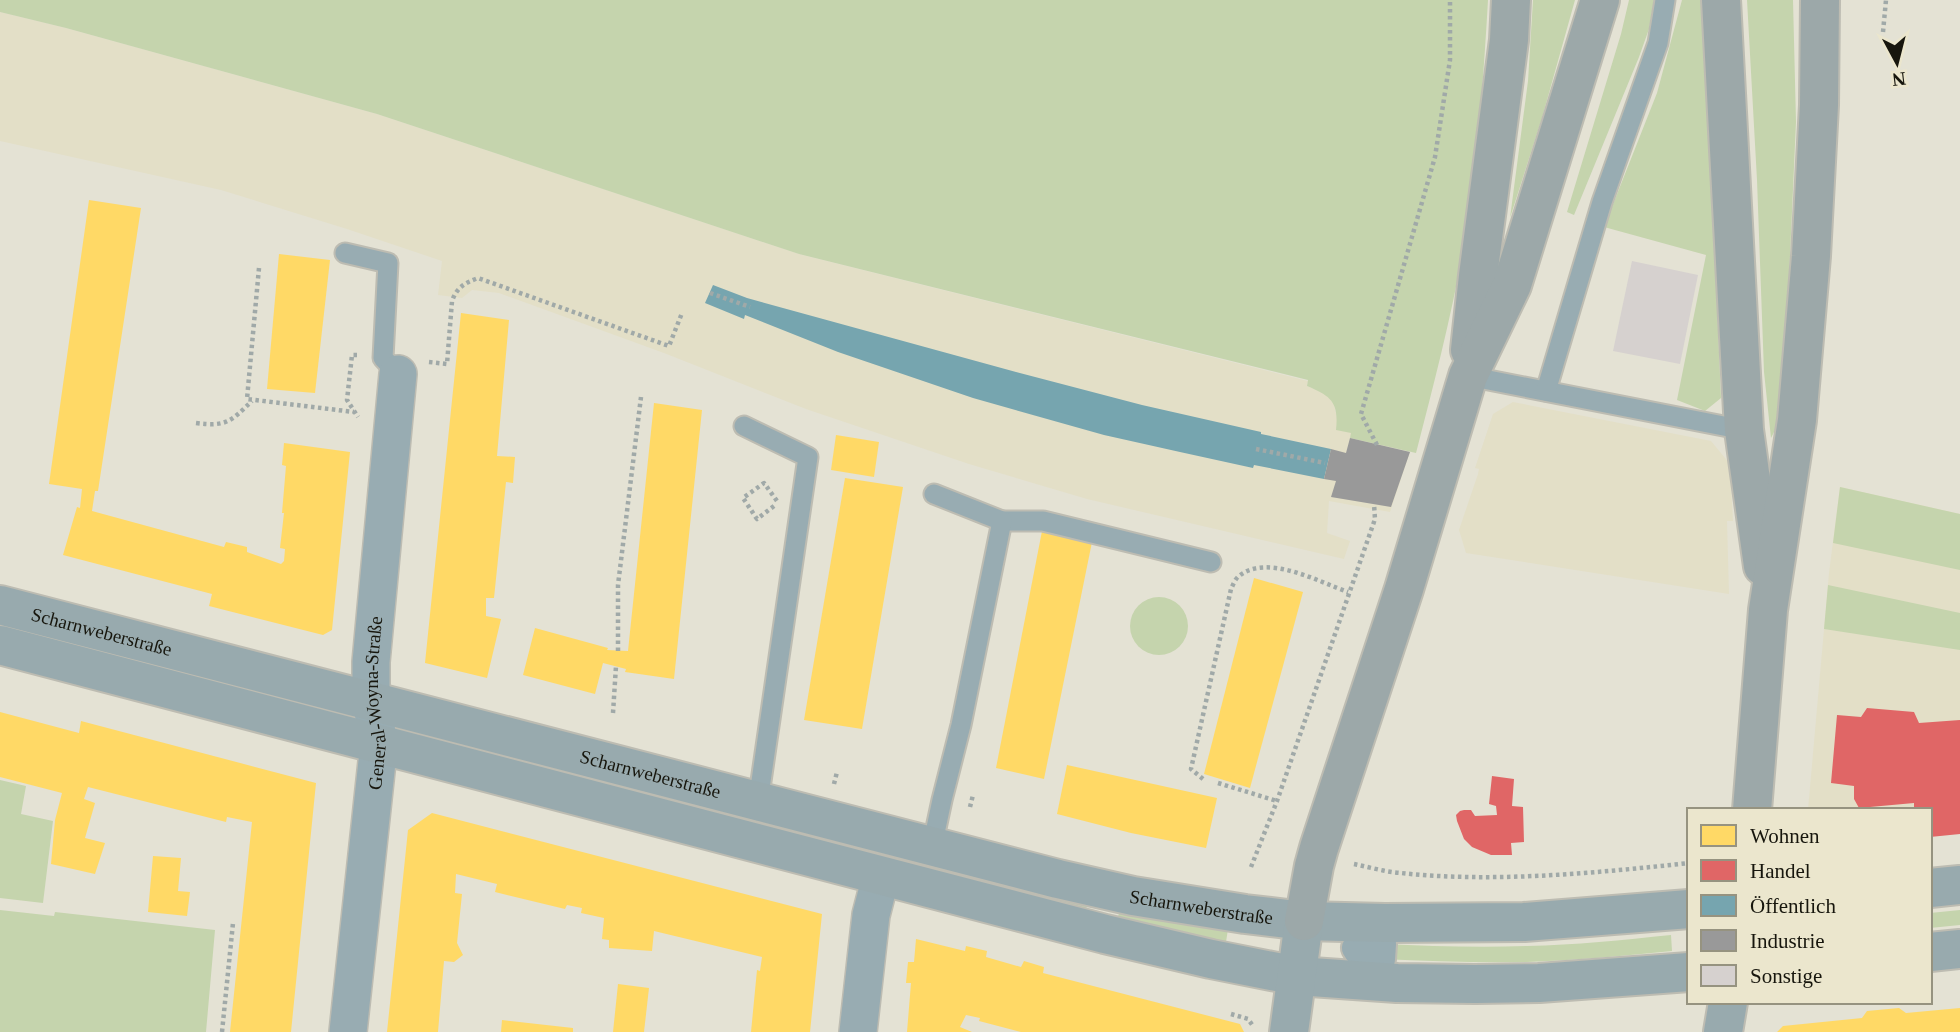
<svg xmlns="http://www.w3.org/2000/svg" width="1960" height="1032" font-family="'Times New Roman',serif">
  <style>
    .built { fill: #e3dfc7 }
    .green { fill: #c5d4ad }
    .homes { fill: #ffd966 }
    .shops { fill: #e06666 }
    .public { fill: #76a5af }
    .industry { fill: #999 }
    .building { fill: #d6d1cf }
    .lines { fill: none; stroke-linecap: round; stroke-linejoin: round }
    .service-casing { stroke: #bdbcb2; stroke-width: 23 }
    .pedestrian-casing { stroke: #bdbcb2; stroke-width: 32 }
    .minor-casing { stroke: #bdbcb2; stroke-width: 40 }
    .secondary-casing { stroke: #bdbcb2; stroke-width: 42 }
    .motorway-casing { stroke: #bdbcb2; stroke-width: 42 }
    .path { stroke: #a0a9a8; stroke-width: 4.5; stroke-dasharray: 3.5 3.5; stroke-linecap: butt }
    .service { stroke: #98acb2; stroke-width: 19 }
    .pedestrian { stroke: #98acb2; stroke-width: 28 }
    .minor { stroke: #98acb2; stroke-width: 37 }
    .secondary { stroke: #98aaae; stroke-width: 38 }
    .motorway { stroke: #9ca8a9; stroke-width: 38 }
    .labels { text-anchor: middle; stroke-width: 7; stroke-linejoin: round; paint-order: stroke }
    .street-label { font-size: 19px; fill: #17160d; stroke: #ebe6cd }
  </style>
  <rect width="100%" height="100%" fill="#e4e2d4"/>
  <g class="built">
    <path d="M0,12l66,16 311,86 422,140 509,127 -1,5 19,8 8,10 3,14 15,15 -2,5 60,14 -20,60 -61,-11 -2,32 23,8 -6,18 -257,-60 -118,-35 -163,-55 -142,-56 -165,-60 -27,-3 -10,8 -24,-3 4,-34 -95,-32 -126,-39 -221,-49z"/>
    <path d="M1513,402l198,39 19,23 3,57h-6l2,73 -263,-41 -7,-23 19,-56 1,-5 -4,-1 18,-54z"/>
    <path d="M1840,487l120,27v320l-30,-24h-122l21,-237z"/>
  </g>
  <g class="green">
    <path d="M0,0h1488c-4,70 -9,139 -18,208 -12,83 -33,164 -54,245l-66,-15 1,-5 -15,-3c3,-28 -5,-34 -29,-44l1,-6 -509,-126 -422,-140 -311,-86 -66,-16z"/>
    <path d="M1533,0h42l-33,118 -32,100 18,-137z"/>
    <path d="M1629,0h25l-5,29 -10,28 -65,158 -7,-3 54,-178z"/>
    <path d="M1682,0h21l3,56 15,342 -16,13 -28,-11 29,-145 -102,-28 53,-134z"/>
    <path d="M1747,0h46l3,122 -8,179 -10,123 -7,14 -7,-66 -7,-192z"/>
    <path d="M1840,487l120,27v56l-127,-27z"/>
    <path d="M1828,585l132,28v37l-136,-21z"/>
    <circle cx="1159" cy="626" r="29"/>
    <path d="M0,780l26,6 -5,28 32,7 -10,82 -43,-5z"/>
    <path d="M835,837l251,66 1,7 -256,-61z"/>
    <path d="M0,910l54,6 1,-4 160,18 -9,102h-206z"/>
    <path d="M1960,910v15l-30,3v-15z"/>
    <path d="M1120,911l108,18 -2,13 -54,-8 -55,-15z"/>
    <path d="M1671,935l1,16c-48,5 -97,9 -145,11 -49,1 -97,-1 -146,-3l1,-15c48,2 96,4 145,2 48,-1 96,-6 144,-11z"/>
  </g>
  <g class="homes">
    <path d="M89,200l52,8 -43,283h-3l-3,20 132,36 2,-5 21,5v5l34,12 3,-3 1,-12 -5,-1 4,-35h-2l4,-47 -4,-1 2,-22 66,9 -18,178 -9,5 -114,-29 3,-12 -149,-39 14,-48 3,1 2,-19 -33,-5z"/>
    <path d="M279,254l51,6 -15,133 -48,-4z"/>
    <path d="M461,313l48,7 -12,136 18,1 -2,26 -7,-1 -12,116h-8v18l15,3 -14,59 -62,-15z"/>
    <path d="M654,403l48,7 -28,269 -49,-7 1,-3 -23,-6 -8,31 -72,-19 12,-47 73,20 -1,2 21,1z"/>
    <path d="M836,435l43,7 -5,35 -43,-7z"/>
    <path d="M845,478l58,9 -41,242 -58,-9z"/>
    <path d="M1042,531l50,11 -48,237 -48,-11z"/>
    <path d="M1254,578l49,14 -53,196 -46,-14z"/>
    <path d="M0,712l79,21 2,-12 235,62 -25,249h-61l22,-210 -25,-5 -1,5 -138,-35 -4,12 11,4 -10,35 20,5 -10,31 -44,-10 4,-44 7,-27 -62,-16z"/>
    <path d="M1067,765l150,33 -11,50 -75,-15 -74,-19z"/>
    <path d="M432,813l390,101 -12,118h-59l6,-62 3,1 2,-14 -108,-26 -2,20 -43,-3v-8l-7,-1 2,-21 -23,-5 1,-5 -15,-3 -2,4 -70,-17 2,-8 -41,-10 -1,19 7,1 -5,49 6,12 -9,7 -10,-1 -6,71h-51l21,-202z"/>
    <path d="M153,856l28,2 -3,33 12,1 -3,24 -39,-4z"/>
    <path d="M916,939l49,12 1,-5 21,5 -1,6 35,10 3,-6 20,6 -1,6 197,51 4,8h-223l-42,-11 1,-3 -14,-3 -6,12 12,5h-65l4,-49h-5l2,-21h6z"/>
    <path d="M618,984l31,4 -5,44h-31z"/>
    <path d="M1899,1008l7,5 54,-5v24h-183l6,-6 79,-8 5,-7z"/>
    <path d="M502,1020l71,8v4h-72z"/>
  </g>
  <g class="shops">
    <path d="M1867,708l47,4 5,11 41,-3v114l-30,3v-27h-16v-7l-55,5 -5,-9v-13l-23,-3 6,-68 24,2z"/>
    <path d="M1492,776l22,3 -2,27 11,1 1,35 -13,1 1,12h-21l-19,-8 -8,-8 -7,-18 -1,-6 4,-4 4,-1h7l4,6 22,-1 -1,-9 -7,-2z"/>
  </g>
  <path class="public" d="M713,285l34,13 269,74 126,33 119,27v2l70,15 -7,30 -70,-14 -1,3 -73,-16 -76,-17 -131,-37 -135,-46 -93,-37 -1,4 -39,-16z"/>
  <path class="industry" d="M1350,438l60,14 -19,55 -60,-10 5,-16 -12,-2 7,-30 15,4z"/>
  <path class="building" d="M1632,261l66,14 -18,89 -67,-13z"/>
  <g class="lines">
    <g class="service-casing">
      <g id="service">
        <path d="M345,253l43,10 -5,95 15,16"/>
        <path d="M1468,376l276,54"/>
        <path d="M1546,391l56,-189 56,-159 7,-43"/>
        <path d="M744,426l64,31 -50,345"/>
        <path d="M1002,521h41l168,41"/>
        <path d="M932,847l10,-47 19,-75 41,-204 -68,-27"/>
      </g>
    </g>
    <g class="pedestrian-casing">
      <path id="pedestrian" d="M1359,943l23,1 -1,15c-10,-1 -20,-1 -25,-11z"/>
    </g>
    <g class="minor-casing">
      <g id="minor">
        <path id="s1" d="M348,1032l31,-289 -8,-42v-39l27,-288"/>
        <path d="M858,1032l13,-117 10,-39"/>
      </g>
    </g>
    <g class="secondary-casing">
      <g id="secondary">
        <path id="s2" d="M0,605l1058,274 75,17 112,18 59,7 81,2 139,-1 165,-13"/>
        <path d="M0,645l1105,289 106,25 86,17 100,7 78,1 64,-1 150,-11"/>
        <path d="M1930,888l30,-3"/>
        <path d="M1930,952l30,-3"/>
        <path d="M1289,1032l15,-111"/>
        <path d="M1723,1032l5,-30"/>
      </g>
    </g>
    <g class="motorway-casing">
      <g id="motorway">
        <path d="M1721,0l23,430 19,136"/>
        <path d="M1470,350l8,-74 31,-236 2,-40"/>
        <path d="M1752,810l16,-200 29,-190 14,-164 8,-151 1,-105"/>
        <path d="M1304,921l10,-55 5,-18 85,-259 64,-213 44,-91 88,-285"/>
      </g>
    </g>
    <g class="path">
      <path d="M1883,32l3,-32"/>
      <path d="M259,268l-12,131 107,13"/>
      <path d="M710,293l40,14"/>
      <path d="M357,355h-5l-5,45 11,17"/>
      <path d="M429,362l18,2 5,-63c5,-14 13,-18 26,-23l191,68 13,-33"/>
      <path d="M196,423c31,4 35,-2 56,-22"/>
      <path d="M1377,445l-16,-31 74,-257 15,-97v-60"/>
      <path d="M1256,449l69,14"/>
      <path d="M774,506l-17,13 -14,-21 21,-15 13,18"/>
      <path d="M618,651v-66l23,-188"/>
      <path d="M613,713l3,-47"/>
      <path d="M1203,779l-12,-10 40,-180c2,-4 4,-10 8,-13 28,-23 80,6 109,16"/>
      <path d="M1218,783l59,18"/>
      <path d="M834,784l3,-12"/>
      <path d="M970,807l3,-12"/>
      <path d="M1354,864c15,3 31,8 47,9 92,10 195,0 288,-10"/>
      <path d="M1251,867l26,-66 98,-282 -1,-15"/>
      <path d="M1231,1014l17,5 5,7"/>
      <path d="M222,1032l11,-109"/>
    </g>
    <use href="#service" class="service"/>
    <use href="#pedestrian" class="pedestrian"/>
    <use href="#minor" class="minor"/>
    <use href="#secondary" class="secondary"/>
    <use href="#motorway" class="motorway"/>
  </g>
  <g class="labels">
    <g class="street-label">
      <text dy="7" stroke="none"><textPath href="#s2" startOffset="105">Scharnweberstraße</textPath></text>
      <text dy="7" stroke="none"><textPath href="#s1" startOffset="331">General-Woyna-Straße</textPath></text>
      <text dy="7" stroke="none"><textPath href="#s2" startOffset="672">Scharnweberstraße</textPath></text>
      <text dy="7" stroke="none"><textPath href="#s2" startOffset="1239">Scharnweberstraße</textPath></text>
    </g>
  </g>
  <rect x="1687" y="808" width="245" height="196" fill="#ebe6cd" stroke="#969380" stroke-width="2"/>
  <rect x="1701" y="825" width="35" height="21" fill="#ffd966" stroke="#969380" stroke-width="2"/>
  <text x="1750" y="843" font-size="21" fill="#17160d">Wohnen</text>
  <rect x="1701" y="860" width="35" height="21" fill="#e06666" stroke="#969380" stroke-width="2"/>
  <text x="1750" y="878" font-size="21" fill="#17160d">Handel</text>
  <rect x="1701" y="895" width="35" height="21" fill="#76a5af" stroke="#969380" stroke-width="2"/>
  <text x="1750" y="913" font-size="21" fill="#17160d">Öffentlich</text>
  <rect x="1701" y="930" width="35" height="21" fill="#999999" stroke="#969380" stroke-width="2"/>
  <text x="1750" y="948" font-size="21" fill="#17160d">Industrie</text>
  <rect x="1701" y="965" width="35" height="21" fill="#d6d1cf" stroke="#969380" stroke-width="2"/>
  <text x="1750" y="983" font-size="21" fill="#17160d">Sonstige</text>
  <g transform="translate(1897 63) rotate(173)" stroke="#ebe6cd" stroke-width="5" paint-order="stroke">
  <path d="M0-5L12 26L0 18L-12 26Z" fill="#17160d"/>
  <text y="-10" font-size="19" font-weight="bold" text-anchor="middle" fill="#17160d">N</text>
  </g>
</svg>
